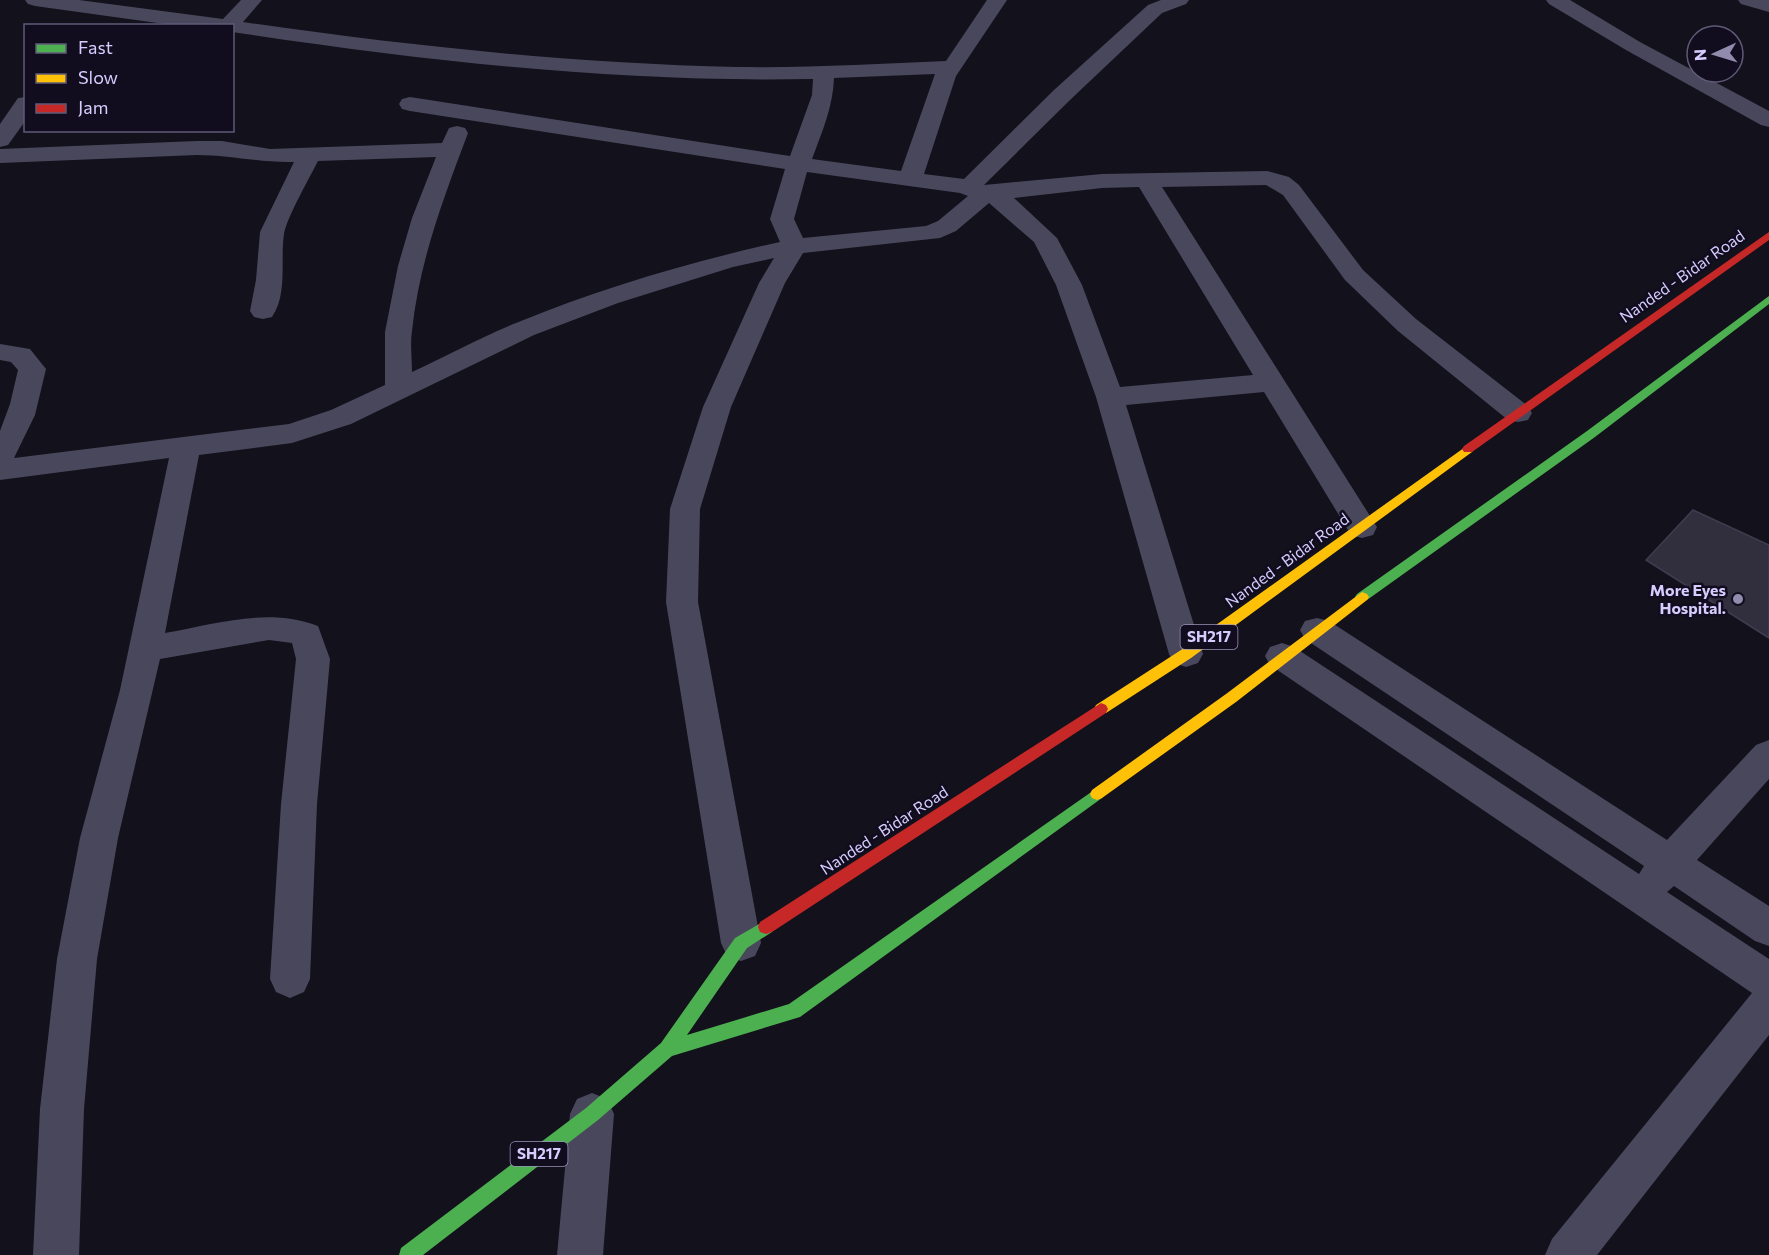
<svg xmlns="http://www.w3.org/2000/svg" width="1769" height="1255" font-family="Commissioner,sans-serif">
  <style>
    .building { fill: #312f3e; stroke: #403b4f; stroke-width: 1.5 }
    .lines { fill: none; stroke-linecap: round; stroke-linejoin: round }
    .street { fill: #49475c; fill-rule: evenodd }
    .fast { fill: #4caf50; fill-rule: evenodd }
    .slow { fill: #ffc107; fill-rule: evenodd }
    .jam { fill: #c62828; fill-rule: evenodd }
    .poi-dot { fill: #918bae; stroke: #110d1f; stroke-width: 2 }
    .labels { text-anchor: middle; stroke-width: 5; stroke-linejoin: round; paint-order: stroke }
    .shield { fill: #110d1f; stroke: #9a93ba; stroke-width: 1.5 }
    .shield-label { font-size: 15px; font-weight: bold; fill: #d5cdfd }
    .street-label { font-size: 16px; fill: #d5cdfd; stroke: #110d1f }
    .poi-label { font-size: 16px; font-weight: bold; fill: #d5cdfd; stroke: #110d1f; text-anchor: end }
  </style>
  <rect width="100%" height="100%" fill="#13111b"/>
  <path class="building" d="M1693,510l76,35v93l-123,-78z"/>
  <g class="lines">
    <g class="street">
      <path d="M25,0h54l144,19 18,-19h21l-19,22c164,24 328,41 494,45 70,1 140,-3 209,-6l41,-61h20l-51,76 -32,98 40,5 90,-89 94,-85 13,-5h28l-3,4 -24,9 -92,87 -86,85 118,-11 165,-3 22,6 10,8 64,85 53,49 112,87 4,7 -4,7 -10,2 -10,-2 -110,-89 -53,-51 -62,-85 -17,-10 -104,2 215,340 -4,8 -11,3 -11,-3 -87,-143 -138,13 77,249 -5,9 -12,4 -12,-4 -5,-9 -73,-257 -40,-112 -22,-43 -45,-39 -33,28 -16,7 -137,15 -18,30 -54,124 -31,102 -2,93 63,341 -6,13 -14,5 -14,-5 -6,-13 -55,-341 4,-93 33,-102 56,-124 15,-25 -41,9 -115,36 -84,32 -183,89 -59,19 -93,12 -34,178c51,-9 103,-26 153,-7l12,33 -13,145 -7,175 -6,13 -14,6 -14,-6 -6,-13 11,-175 15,-145 -4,-16 -23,-3 -109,19 -42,179 -21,121 -13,150 -5,146h-46l7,-146 17,-150 23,-121 40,-148 49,-232 -169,22v-49l10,-27 8,-34 -7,-8 -11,-2v-16l30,5 16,20 -11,46 -21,43 275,-34 42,-14 54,-25v-53l13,-66 14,-48 24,-61 -118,4c-9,18 -31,56 -34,73 -4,26 4,60 -12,83l-9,2 -9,-2 -4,-6 6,-31 4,-48 34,-70c-33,1 -64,-7 -97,-7l-197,8v-14l197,-8h25l48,8 172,-6 7,-15 8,-2 8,2 3,5c-24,64 -49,129 -56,198 -2,13 0,27 0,41 35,-16 69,-35 104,-49 85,-35 174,-61 264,-81l-10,-23 15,-50 -375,-58 -8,-2 -3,-5 3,-5 8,-2 380,59 22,-61 1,-16c-194,4 -389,-18 -581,-47v-6h-53l-144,-20 -7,-2zM935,74l-34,97 -89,-12c10,-27 21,-52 22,-81zM807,172l153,21 8,3 -30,25 -12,5 -123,12 -9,-19zM1139,187l114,188 -133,12 -38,-102 -25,-47 -43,-40 88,-10z"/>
      <path d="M1546,0h24l70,42 129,69v16l-8,-2 -135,-75 -77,-46z"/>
      <path d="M1738,0h31v12l-28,-8z"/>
      <path d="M26,97v23l-18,25 -8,2v-23l18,-26z"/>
      <path d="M1317,618l12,3 338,219 89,-95 13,-5v39l-72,81 72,46v40l-14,-5 -81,-55 -7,6 102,67v76l-172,220h-52l7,-16 200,-246 -482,-328 -5,-9 5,-9 12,-4 12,4 345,227 5,-8 -339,-227 -5,-9 5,-9z"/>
      <path d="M592,1093l15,6 7,15 -11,141h-46l13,-141 7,-15z"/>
    </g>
    <g class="fast">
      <path d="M1769,296v8l-174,133 -228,163h-10l-2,-3 2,-3 230,-163z"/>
      <path d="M1097,788l5,2 2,4 -2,4 -302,219 -128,39 -74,64 -175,135h-24l2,-7 185,-140 75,-65 74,-105 31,-18 6,2 2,5 -2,5 -25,16 -60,87 102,-31z"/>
    </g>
    <g class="slow">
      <path d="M1468,445l6,4 -2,3 -281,206 -85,55h-10l-2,-4 2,-4 85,-55z"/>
      <path d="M1362,592l5,2 2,3 -2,3 -131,102 -134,96 -5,2 -5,-2 -2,-4 2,-4 134,-96z"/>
    </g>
    <g class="jam">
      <path d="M1769,232v8l-297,212h-8l-2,-3 2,-3z"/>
      <path d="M1101,703l5,2 2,4 -2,4 -334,219 -6,2 -6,-2 -2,-5 2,-5z"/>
    </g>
  </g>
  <circle class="poi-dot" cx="1738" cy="599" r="6"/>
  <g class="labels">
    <g class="shield">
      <rect x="1180.5" y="625" width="57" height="24" rx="4.5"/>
      <rect x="510.5" y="1142" width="57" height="24" rx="4.5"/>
    </g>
    <g class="shield-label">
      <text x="1209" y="642">SH217</text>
      <text x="539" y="1159">SH217</text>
    </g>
    <g class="street-label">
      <text transform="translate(1682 276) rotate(-35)" y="6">Nanded - Bidar Road</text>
      <text transform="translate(1287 560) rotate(-36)" y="6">Nanded - Bidar Road</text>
      <text transform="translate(884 830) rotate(-33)" y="6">Nanded - Bidar Road</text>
    </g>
    <g class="poi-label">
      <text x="1726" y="596">More Eyes<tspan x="1726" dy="18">Hospital.</tspan></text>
    </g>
  </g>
  <rect x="24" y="24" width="210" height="108" fill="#110d1f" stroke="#5f5a78" stroke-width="1.5"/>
  <rect x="36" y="44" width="30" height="9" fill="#4caf50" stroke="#5f5a78" stroke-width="1.5"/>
  <text x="78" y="54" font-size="18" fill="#d5cdfd">Fast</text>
  <rect x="36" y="74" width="30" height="9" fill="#ffc107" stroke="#5f5a78" stroke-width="1.5"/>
  <text x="78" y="84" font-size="18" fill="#d5cdfd">Slow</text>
  <rect x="36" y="104" width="30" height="9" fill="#c62828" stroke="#5f5a78" stroke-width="1.5"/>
  <text x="78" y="114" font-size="18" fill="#d5cdfd">Jam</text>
  <g transform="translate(1715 54) rotate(266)"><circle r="28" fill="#110d1f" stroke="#5f5a78" stroke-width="1.5"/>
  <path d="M0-4.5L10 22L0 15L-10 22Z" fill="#918bae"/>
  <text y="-9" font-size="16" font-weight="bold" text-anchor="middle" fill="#d5cdfd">N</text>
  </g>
</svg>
